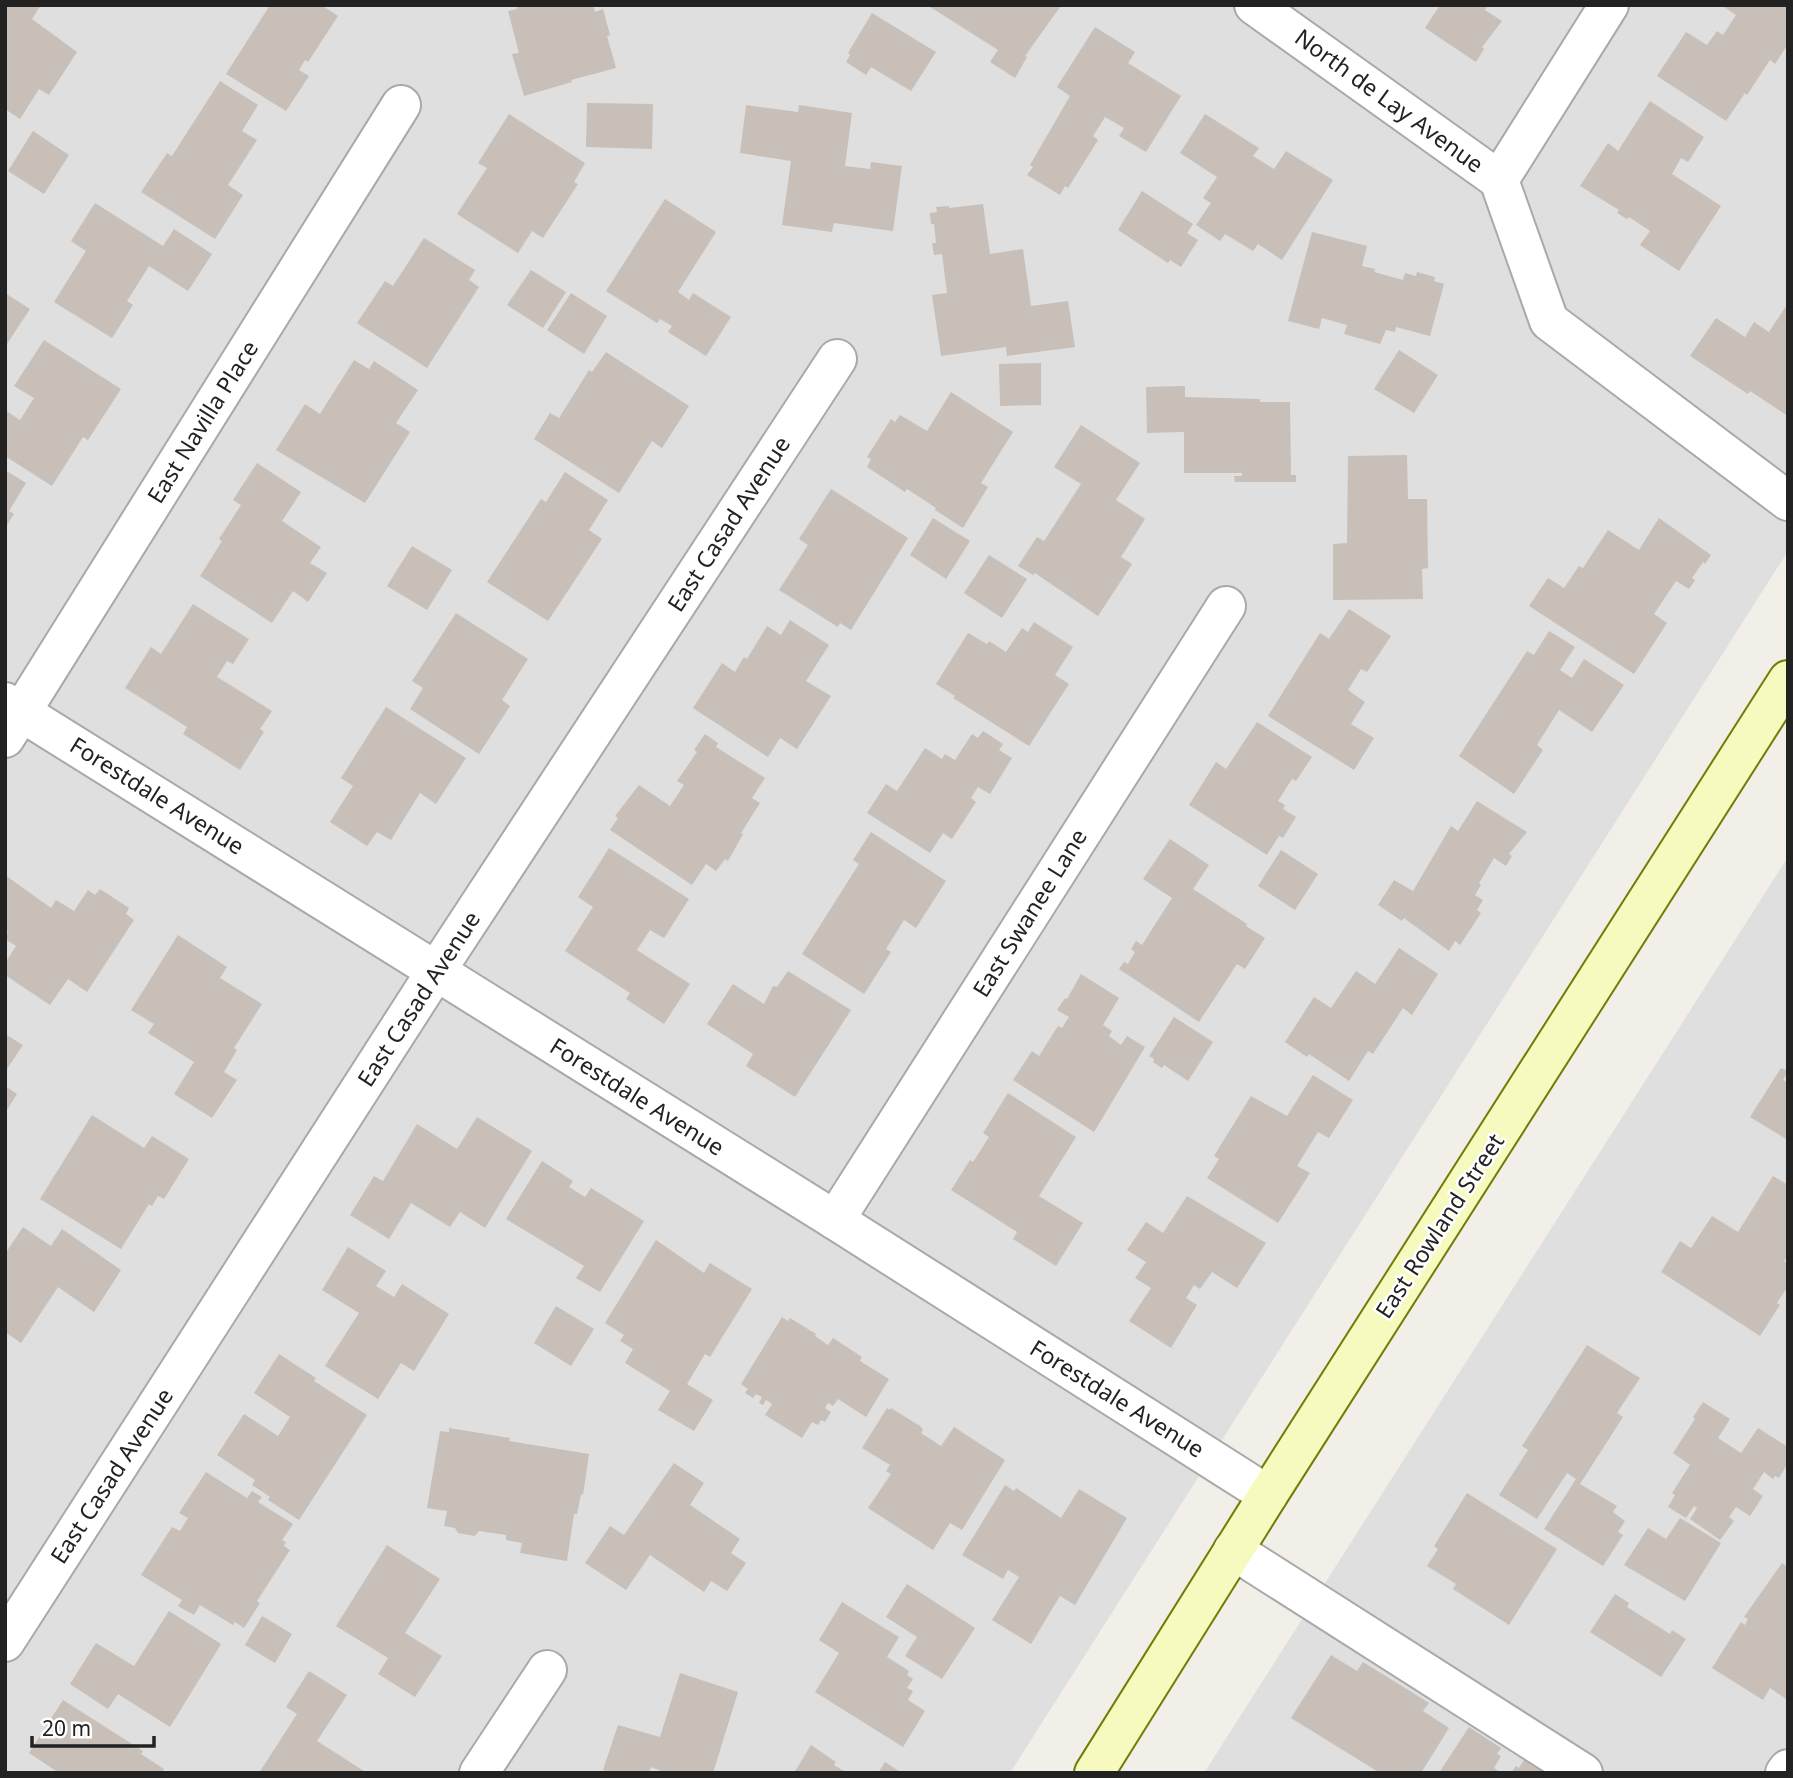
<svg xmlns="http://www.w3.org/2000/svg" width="1793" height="1778" font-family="'Noto Sans',sans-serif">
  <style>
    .residential { fill: #e0dfdf }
    .building { fill: #c7bfb8 }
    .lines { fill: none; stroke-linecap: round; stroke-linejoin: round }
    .street-casing { stroke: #a9a9a9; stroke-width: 42 }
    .secondary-casing { stroke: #707d05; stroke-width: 42 }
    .street { stroke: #fff; stroke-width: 38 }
    .secondary { stroke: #f7fabf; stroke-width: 38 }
    .labels { text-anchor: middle; stroke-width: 5; stroke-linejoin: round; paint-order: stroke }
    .street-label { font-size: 23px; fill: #222; stroke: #fff }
  </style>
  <rect width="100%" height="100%" fill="#f2efe9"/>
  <g class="residential">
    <path d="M5,5h1783v546l-778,1222h-1005z"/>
    <path d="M1788,857v916h-584z"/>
  </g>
  <g class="building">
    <path d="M5,5h36l-9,14 45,33 -28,43 -10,-6 -19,30 -15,-10z"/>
    <path d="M270,5h51l17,11 -30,46 -3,-2 -6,10 10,6 -23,35 -60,-37z"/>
    <path d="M517,5h76l2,7 8,-3 7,26 -3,1 9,32 -45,12 1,2 -48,14 -12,-42 7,-1 -11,-42 9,-2z"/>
    <path d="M927,5h131l2,2 -35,49 2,1 -12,21 -25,-16 8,-12z"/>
    <path d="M1440,5h48l-3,5 17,11 -20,26 2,2 -8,13 -51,-34z"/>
    <path d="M1721,5h67v39l-13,20 -5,-4 -23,35 -2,-2 -19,28 -69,-45 29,-44 21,13 10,-14 6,4 13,-20z"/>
    <path d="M872,13l64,39 -25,39 -40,-24 -5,8 -20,-13 4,-7 -2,-2z"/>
    <path d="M1095,27l40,25 -7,11 53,33 -35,56 -27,-16 5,-8 -19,-11 -12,19 5,4 -30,48 -3,-2 -5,9 -33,-20 6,-8 -3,-2 40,-69 -13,-9z"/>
    <path d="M220,81l38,24 -16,26 15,9 -29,45 15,10 -28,44 -74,-47 26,-39 5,3z"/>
    <path d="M1650,101l54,36 -16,25 -7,-4 -9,16 49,32 -42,65 -39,-26 10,-14 -21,-14 -2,2 -10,-6 2,-3 -39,-24 28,-43 10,8z"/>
    <path d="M587,103l66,1 -1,45 -66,-2z"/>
    <path d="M746,105l52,7 1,-7 53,8 -7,53 25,3 1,-7 31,4 -9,65 -59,-8 -2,9 -50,-7 9,-64 -51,-8z"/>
    <path d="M509,114l76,49 -11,19 4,2 -35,54 -11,-7 -14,22 -61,-39 30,-46 -9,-5z"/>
    <path d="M1205,114l54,34 -6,8 21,13 12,-18 47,29 -51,80 -24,-16 -5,7 -28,-17 -5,7 -24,-16 15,-22 -8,-5 14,-21 -37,-24z"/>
    <path d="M33,131l36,24 -25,39 -36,-23z"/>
    <path d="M1142,191l51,33 -6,9 11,7 -17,27 -11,-7 -2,3 -50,-33z"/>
    <path d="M665,199l51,33 -38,60 11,8 4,-7 38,24 -25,39 -38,-24 4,-6 -12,-7 -3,4 -51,-32z"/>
    <path d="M95,203l68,43 11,-17 38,25 -24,37 -39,-25 -22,35 6,4 -21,33 -58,-36 32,-51 -15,-10z"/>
    <path d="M983,204l7,50 33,-5 8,57 37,-5 7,46 -68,9 -1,-9 -65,9 -9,-61 15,-2 -5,-39 -8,1 -2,-12h4l-2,-19h-3l-1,-11 7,-1 -1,-5 13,-1v2z"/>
    <path d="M1312,232l55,14 -5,20 13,3 -1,3 29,8 2,-7 11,3 1,-4 18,5 -1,4 10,3 -14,52 -34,-9 -1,5 -9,-2 -6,14 -36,-10 3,-9 -25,-7 -3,11 -31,-8z"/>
    <path d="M424,238l51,32 -6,10 10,7 -52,81 -70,-45 28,-42 8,5z"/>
    <path d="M531,270l35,22 -23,36 -36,-23z"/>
    <path d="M5,293l25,16 -25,38z"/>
    <path d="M571,293l36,23 -23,38 -37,-24z"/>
    <path d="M1788,303v113l-38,-25 -2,3 -58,-38 26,-38 29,19 9,-15 15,10z"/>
    <path d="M44,340l77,49 -33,51 -5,-3 -31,49 -47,-30v-46l15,10 14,-22 -20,-12z"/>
    <path d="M1399,350l39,25 -24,38 -40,-24z"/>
    <path d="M606,352l83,54 -27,42 -10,-7 -33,52 -85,-54 16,-26 9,5 30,-48 3,2z"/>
    <path d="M354,360l15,9 5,-8 44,29 -22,33 14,9 -45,71 -89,-53 29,-46 15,10z"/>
    <path d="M1041,363v42l-41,1 -1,-42z"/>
    <path d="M1185,386v11l75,2v3h30l1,73h5v7h-61l-1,-6h8v-3h-58v-41l-37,1 -1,-46z"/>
    <path d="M951,392l62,40 -32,51 7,4 -25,41 -28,-18 1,-2 -29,-19 -2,3 -38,-25 4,-8 -4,-2 24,-38 4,3 5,-7 27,16z"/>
    <path d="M1081,425l59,38 -24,37 29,19 -24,38 11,7 -34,52 -63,-43 -2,2 -15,-9 19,-29 7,4 37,-57 -27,-17z"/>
    <path d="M1407,455l1,44h19l1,69 -6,1 1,30 -90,1v-56l14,-1 1,-87z"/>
    <path d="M257,463l44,29 -19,29 39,26 -11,16 17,10 -19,29 -15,-11 -21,32 -72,-47 22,-35 -3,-2 22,-34 -8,-5z"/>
    <path d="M5,470l21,13 -17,28 5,3 -9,14z"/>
    <path d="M565,472l43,28 -19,30 13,9 -54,82 -61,-39 54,-83 5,3z"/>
    <path d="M831,489l77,49 -57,92 -11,-7 -2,4 -59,-37 29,-45 -9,-6z"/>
    <path d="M933,518l37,23 -24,38 -36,-24z"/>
    <path d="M1659,518l52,37 -6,9 -2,-2 -11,16 3,2 -6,9 -13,-8 -22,33 13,9 -33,51 -105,-68 19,-28 16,10 15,-22 4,2 25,-38 31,20z"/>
    <path d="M412,546l40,24 -25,40 -40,-24z"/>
    <path d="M989,555l38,24 -25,39 -38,-25z"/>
    <path d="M193,604l56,35 -16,25 -6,-3 -10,16 55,34 -12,18 4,3 -24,38 -57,-36 4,-7 -62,-39 26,-41 10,7z"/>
    <path d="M1349,609l42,27 -24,36 -6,-3 -13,21 17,12 -14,22 23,14 -20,32 -86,-54 52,-83 9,6z"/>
    <path d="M456,613l72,46 -26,41 8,6 -31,48 -69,-45 13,-21 -11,-7z"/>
    <path d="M790,620l39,25 -23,36 25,15 -34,53 -17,-11 -12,19 -75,-49 29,-45 13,9 9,-15 3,2 20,-33 14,9z"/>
    <path d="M1034,622l39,25 -18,28 14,9 -40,62 -76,-48 2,-2 -19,-12 32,-51 19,11 2,-3 17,11 16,-24 6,4z"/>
    <path d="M1549,631l26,16 -15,23 12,8 12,-19 40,26 -32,47 -33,-22 -22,35 6,5 -29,44 -55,-38 68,-105 7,4z"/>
    <path d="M386,707l80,51 -30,46 -16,-11 -29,47 -14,-8 -10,14 -37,-24 23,-36 -12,-8z"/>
    <path d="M1257,722l55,35 -16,24 -4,-2 -14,22 7,4 -2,4 13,8 -13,21 -4,-2 -12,19 -78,-50 27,-43 10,7z"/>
    <path d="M983,731l20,13 -4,6 13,8 -22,36 -12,-7 -7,11 5,4 -24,37 -9,-6 -13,20 -63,-40 19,-29 11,7 28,-43 17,11 3,-5 10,6 17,-26 6,4z"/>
    <path d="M705,734l13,9 -2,4 49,31 -13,20 8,5 -19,30 2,1 -15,27 -3,-2 -9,12 -10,-7 -14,21 -82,-55 8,-12 -3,-2 24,-31 31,21 14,-21 -7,-4 20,-29 -3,-2z"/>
    <path d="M1477,801l50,31 -18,22 3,2 -6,10 -12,-8 -15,25 2,2 -6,10 8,5 -6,10 4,3 -21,32 -5,-4 -6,10 -45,-33 -2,3 -24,-16 16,-25 19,11 38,-65 7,5z"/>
    <path d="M871,832l75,49 -30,47 -12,-8 -18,29 5,3 -27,42 -62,-40 57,-90 -6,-4z"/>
    <path d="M1170,839l39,26 -16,24 54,35 -1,2 19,12 -20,31 -8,-5 -38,58 -80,-53 5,-7 4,2 7,-12 -4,-3 5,-8 6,4 30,-47 -29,-19z"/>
    <path d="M609,848l80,51 -25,39 -14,-8 -13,20 53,34 -26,40 -38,-25 4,-6 -65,-42 28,-44 -15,-10z"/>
    <path d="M1281,850l37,24 -23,36 -37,-24z"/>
    <path d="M5,875l46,33 5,-8 18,11 14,-21 7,5 5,-6 29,19 -3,6 8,6 -47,72 -19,-13 -18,26 -45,-30v-12l11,-17 -11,-7 3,-7 -3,-2z"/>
    <path d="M178,935l49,32 -7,11 42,26 -28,44 3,2 -13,22 13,8 -25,38 -38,-24 20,-32 -46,-29 6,-9 -23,-14z"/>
    <path d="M1399,948l39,26 -26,41 -9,-7 -30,46 -5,-3 -19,30 -40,-27 -2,3 -22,-15 29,-45 17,11 25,-37 19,13z"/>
    <path d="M788,971l63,39 -56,87 -49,-31 7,-12 -46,-30 26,-40 31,20 9,-18 4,1z"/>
    <path d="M1081,974l38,24 -16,27 9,6 -3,5 12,9 6,-9 18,11 -51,85 -81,-52 19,-29 7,5 19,-30 4,2 7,-11 -12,-7 8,-12 2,1z"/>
    <path d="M1174,1017l39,25 -25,39 -24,-16 -2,3 -9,-6 1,-3 -5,-3z"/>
    <path d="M5,1034l18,11 -18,27z"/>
    <path d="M1781,1068l7,3 -5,9 5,3 -2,56 -36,-22z"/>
    <path d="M1313,1075l40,25 -24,38 -11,-6 -21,34 13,7 -32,50 -71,-45 12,-19 -5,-3 37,-60 36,20z"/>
    <path d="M5,1086l12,8 -12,19z"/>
    <path d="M1008,1093l68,44 -37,59 44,27 -27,43 -43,-27 4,-7 -66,-42 19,-30 3,2 16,-25 -6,-4z"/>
    <path d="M92,1115l52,33 8,-12 37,23 -25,40 -6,-3 -6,10 -3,-2 -28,45 -81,-50z"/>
    <path d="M477,1117l55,34 -47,77 -25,-16 -10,15 -39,-24 -22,36 -39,-24 24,-39 9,5 34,-57 40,25z"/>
    <path d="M542,1161l31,20 -4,6 16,10 6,-9 53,33 -44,71 -24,-14 8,-12 -78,-47z"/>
    <path d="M1773,1176l15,9v70l-4,6 4,3v22l-11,17 3,2 -20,31 -99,-64 19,-31 11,7 21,-32 26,16z"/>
    <path d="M1187,1196l79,47 -29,45 -25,-16 -12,17 -6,-4 -8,13 11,7 -26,43 -42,-27 22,-33 -16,-10 11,-16 -19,-12 19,-28 17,11z"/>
    <path d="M23,1227l28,19 11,-17 59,41 -27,42 -36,-25 -37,56 -16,-11v-78z"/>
    <path d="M656,1240l48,33 6,-10 42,26 -42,68 -5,-3 -18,30 26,16 -19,31 -36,-21 12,-19 -45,-28 8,-14 -13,-8 4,-6 -19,-12z"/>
    <path d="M348,1247l38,24 -10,15 18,11 8,-13 47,30 -35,57 -13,-8 -23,36 -53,-33 34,-53 -37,-23z"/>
    <path d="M556,1306l38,23 -23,37 -37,-23z"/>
    <path d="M782,1317l6,4 2,-3 26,16 -1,2 13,9 5,-7 29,19 -2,4 29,18 -23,38 -28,-18 -5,7 -5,-3 -3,5 6,4 -6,10 -4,-2 -3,5 -6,-3 -10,16 -37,-23 7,-11 -6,-4 -3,5 -4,-2 3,-6 -6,-3 -3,4 -8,-5 3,-4 -7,-5z"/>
    <path d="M1587,1345l53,33 -23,35 6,4 -43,67 37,22 -4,6 12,9 -7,11 5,3 -20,31 -59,-37 32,-50 -9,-6 -30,46 -38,-24 29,-45 -6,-4z"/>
    <path d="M279,1354l37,24 -2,3 53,34 -68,105 -31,-20 2,-3 -18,-12 3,-5 -38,-25 27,-41 34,22 12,-19 -36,-24z"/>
    <path d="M1703,1402l27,17 -12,19 23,15 17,-25 30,19v16l-9,15 -4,-2 -2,3 -9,-7 -11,17 10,7 -13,20 -14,-9 -7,10 5,4 -14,19 -30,-21 7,-11 -3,-2 -8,12 -18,-11 7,-12 -3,-2 18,-28 -17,-12 22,-34 -2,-2z"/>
    <path d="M887,1408l3,2 1,-2 29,18 3,4 -2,3 20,13 13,-19 51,33 -43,70 -12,-7 -17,27 -65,-42 23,-34 -5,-3 4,-6 -28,-17z"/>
    <path d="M449,1428l61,10 -1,3 80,13 -6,41 -2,-1 -4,20h-3l-7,47 -47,-8 2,-10 -16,-3v-5l-27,-4 -4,5 -17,-3 -3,-5 -11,-2 3,-15 -20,-3 13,-77 9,1z"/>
    <path d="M674,1463l30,20 -14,22 50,34 -9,14 15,10 -19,28 -16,-10 -7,11 -54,-37 -24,35 -41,-27 25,-37 14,9z"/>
    <path d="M206,1472l41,26 5,-7 10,6 -4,5 35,22 -11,16 4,2 -2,4 6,4 -33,51 3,2 -16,25 -9,-6 -2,3 -33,-20 -6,10 -16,-9 4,-6 -41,-25 31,-48 8,4 8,-13 -9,-5z"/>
    <path d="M1005,1485l9,6 2,-3 45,30 18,-29 48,29 -52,87 -15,-9 -29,48 -39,-24 27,-43 -11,-7 -5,9 -41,-24z"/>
    <path d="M1467,1493l90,56 -48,76 -56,-36 3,-5 -29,-18 11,-17 -4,-3z"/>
    <path d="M1680,1518l41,25 -36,58 -61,-36 24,-37 18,11z"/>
    <path d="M387,1545l53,34 -35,54 37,23 -27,41 -37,-23 10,-16 -52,-32z"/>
    <path d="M1782,1563l6,4v130l-2,2 -16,-11 -7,12 -51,-32 29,-46 4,3 3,-6 -4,-2z"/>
    <path d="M907,1584l68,44 -33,51 -37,-23 12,-19 -31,-20z"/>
    <path d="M1615,1594l14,9 -2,4 43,27 2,-4 14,9 -25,38 -71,-45z"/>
    <path d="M842,1602l57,35 -12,20 22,14 -2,4 6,4 -6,9 6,3 -5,9 17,11 -22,36 -88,-55 24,-39 -20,-13z"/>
    <path d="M169,1611l52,33 -51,83 -52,-33 -10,15 -38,-25 26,-41 38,23z"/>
    <path d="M262,1616l30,18 -17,29 -30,-18z"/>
    <path d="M1331,1655l26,16 6,-9 66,41 -6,8 26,17 -28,45h-41l-89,-55z"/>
    <path d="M309,1671l38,24 -30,46 50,32h-108l38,-59 -11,-7z"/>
    <path d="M680,1673l58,19 -25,81h-47l-15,-6 -2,6h-36l-10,-3 15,-45 42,12z"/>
    <path d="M63,1700l80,51 -2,3 23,15 -2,4h-103l-30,-20z"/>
    <path d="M1469,1727l32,21 -4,6 4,2 -7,12 7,5h-62z"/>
    <path d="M811,1745l25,17 -2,3 13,8h-53z"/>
    <path d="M1524,1760l20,13h-33l5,-7 3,2z"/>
    <path d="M885,1762l17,11h-24z"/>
  </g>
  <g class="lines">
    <g class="street-casing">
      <g id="street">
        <path d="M1254,5l245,175 50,141 239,180"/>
        <path d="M1499,180l110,-175"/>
        <path d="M5,702l830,518 433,275"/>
        <path d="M5,738l396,-633"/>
        <path d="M835,1220l391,-614"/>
        <path d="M1233,1550l350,223"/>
        <path d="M5,1642l431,-671 401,-612"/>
        <path d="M479,1773l68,-103"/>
        <path d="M1785,1773l3,-4"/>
      </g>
    </g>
    <g class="secondary-casing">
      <path id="secondary" d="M1094,1773l174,-278 520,-815"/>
    </g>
    <use href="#street" class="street"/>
    <use href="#secondary" class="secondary"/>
  </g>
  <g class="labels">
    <g class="street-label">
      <text transform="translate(1389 101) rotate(36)" y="8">North de Lay Avenue</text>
      <text transform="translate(203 422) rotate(-58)" y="8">East Navilla Place</text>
      <text transform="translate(729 524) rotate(-57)" y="8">East Casad Avenue</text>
      <text transform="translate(157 796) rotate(32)" y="8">Forestdale Avenue</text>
      <text transform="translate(1030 913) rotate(-58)" y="8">East Swanee Lane</text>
      <text transform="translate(419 999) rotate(-57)" y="8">East Casad Avenue</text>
      <text transform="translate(637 1097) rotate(32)" y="8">Forestdale Avenue</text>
      <text transform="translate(1440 1226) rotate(-57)" y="8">East Rowland Street</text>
      <text transform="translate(1117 1399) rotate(32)" y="8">Forestdale Avenue</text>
      <text transform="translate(112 1476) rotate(-57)" y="8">East Casad Avenue</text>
    </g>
  </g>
  <rect width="1793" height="1778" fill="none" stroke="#222222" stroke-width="14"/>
  <path d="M32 1736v10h122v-10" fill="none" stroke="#222222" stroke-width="3.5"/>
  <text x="42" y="1736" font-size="21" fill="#222222" stroke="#ffffff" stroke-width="5" paint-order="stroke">20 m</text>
</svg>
